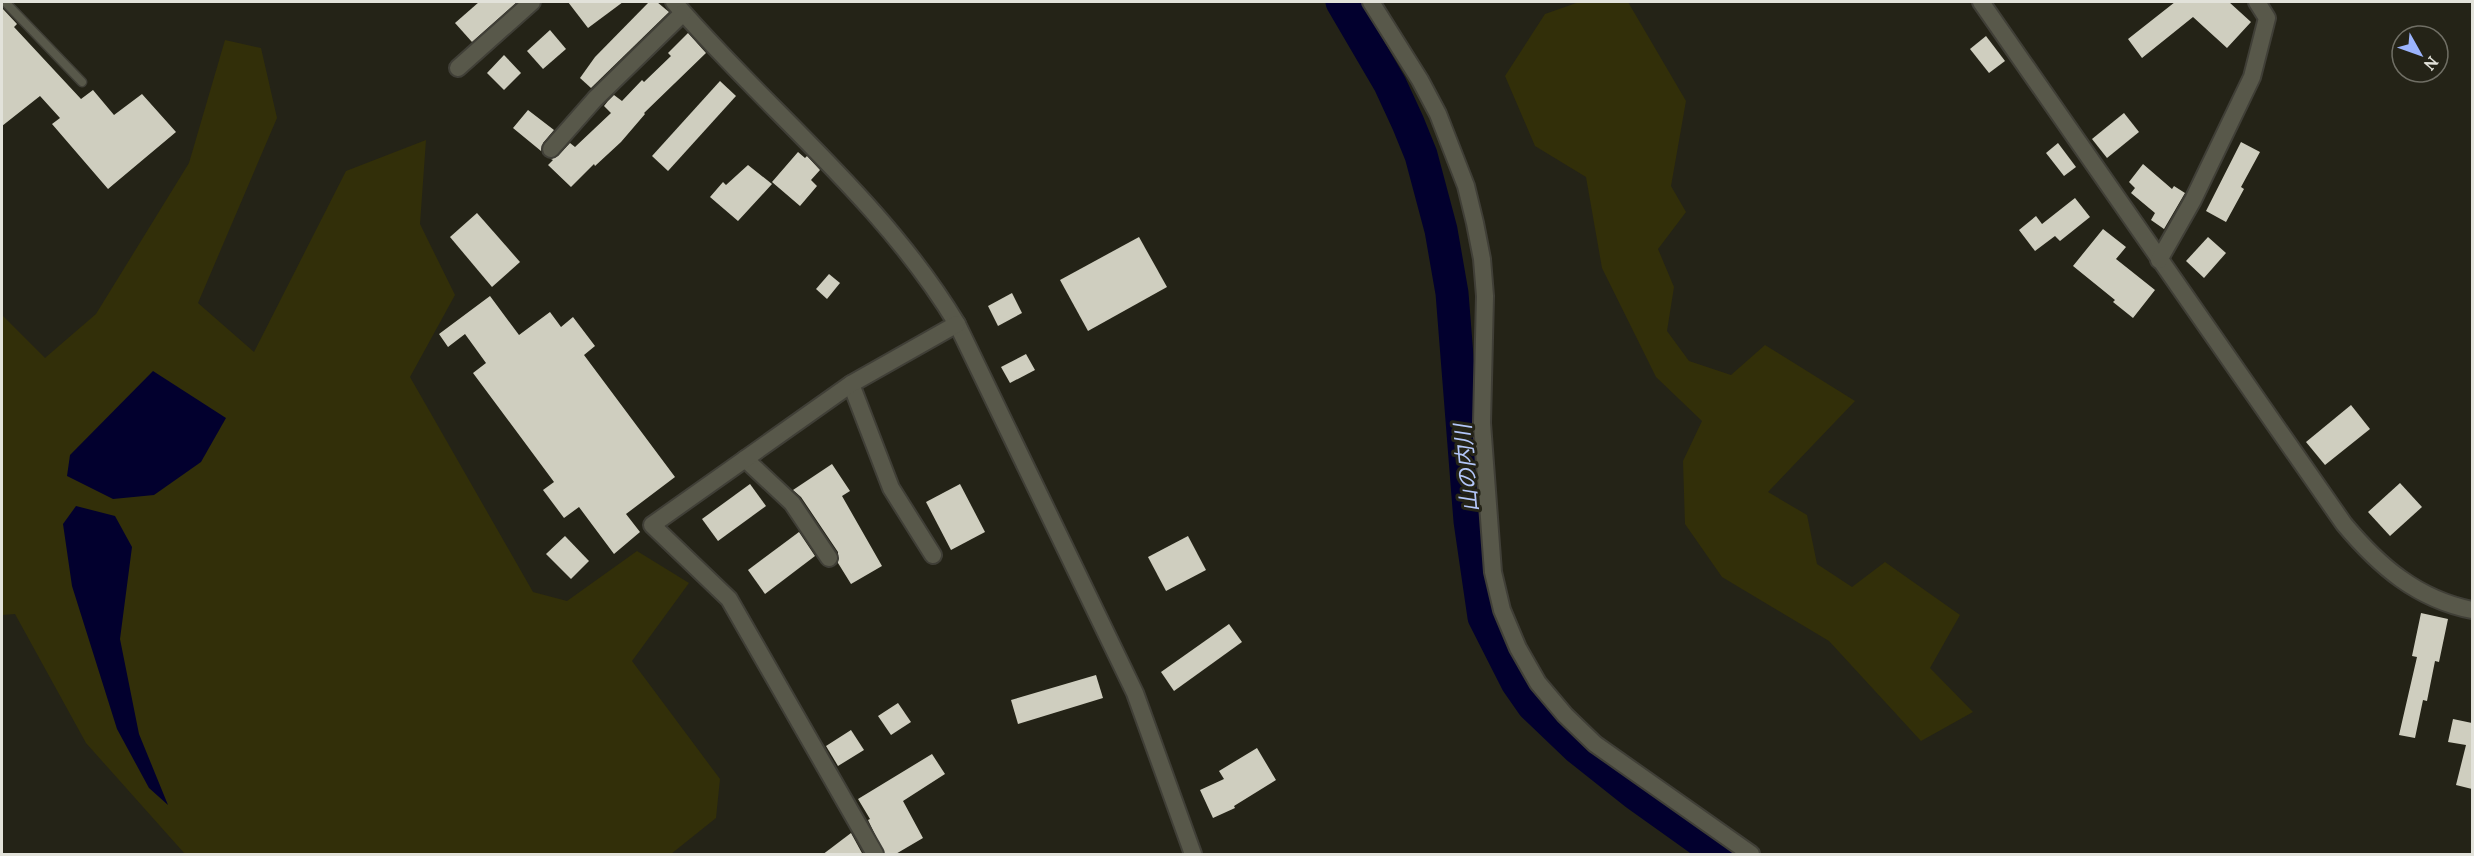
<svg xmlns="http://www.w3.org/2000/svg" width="2474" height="856" font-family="Lora,'Noto Sans JP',serif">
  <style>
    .green { fill: #322f09 }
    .water { fill: #02002e }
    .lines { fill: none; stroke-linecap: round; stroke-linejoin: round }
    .river { stroke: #02002e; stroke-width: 33 }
    .building { fill: #cfcebf }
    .lane-casing { stroke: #403f37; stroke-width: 11 }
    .street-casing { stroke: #403f37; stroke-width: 20 }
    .lane { stroke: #58584a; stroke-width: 8 }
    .street { stroke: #58584a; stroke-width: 16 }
    .labels { text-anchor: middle; stroke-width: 6; stroke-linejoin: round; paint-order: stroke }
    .water-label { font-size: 22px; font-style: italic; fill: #b3c6f9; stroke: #242317 }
  </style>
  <rect width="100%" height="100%" fill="#242317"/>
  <g class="green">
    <path d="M1579,2h49l58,99 -15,85 15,26 -28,37 16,38 -7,44 22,30 42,14 34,-30 90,56 -87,91 39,23 10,49 35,23 33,-25 75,53 -30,53 43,44 -52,29 -92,-100 -107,-64 -37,-53 -2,-63 19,-40 -46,-44 -54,-109 -16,-91 -51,-31 -30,-70 40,-62z"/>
    <path d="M225,40l36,8 16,70 -79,185 56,49 92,-181 80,-31 -6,84 35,71 -45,82 123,215 34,9 70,-50 52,32 -57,78 88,118 -4,39 -45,36h-486l-99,-111 -71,-129 -13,1v-300l43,43 51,-44 93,-151z"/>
  </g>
  <g class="water">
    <path d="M153,371l73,47 -25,44 -47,33 -41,4 -46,-23 3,-21z"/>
    <path d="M76,506l39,10 17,31 -12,92 19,95 29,71 -19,-17 -32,-59 -45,-143 -9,-62z"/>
  </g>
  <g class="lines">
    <path class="river" d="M1342,2l48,82 18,39 13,32 20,75 11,63 18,228 14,96 33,65 16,23 45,43 58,46 84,60"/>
  </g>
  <g class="building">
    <path d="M479,2h38l-45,40 -17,-19z"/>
    <path d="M568,2h55l-35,26z"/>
    <path d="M649,2h8l12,10 -78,76 -11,-10 15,-21z"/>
    <path d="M2175,2h54l22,20 -24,26 -34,-31 -51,41 -14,-19z"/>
    <path d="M2,8l15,16 -3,3 67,72 12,-9 21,25 28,-21 34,38 -68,57 -56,-65 8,-6 -20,-22 -38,30z"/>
    <path d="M550,30l16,19 -23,20 -16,-18z"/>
    <path d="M688,33l18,20 -62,60 1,1 -24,28 -26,24 -1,-2 -23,23 -23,-22 5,-5 -2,-1 7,-3 12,-13 5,4 36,-34 -7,-7 4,-5 6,-6 8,6 20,-21 2,2 27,-26 -3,-3z"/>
    <path d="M1986,36l19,25 -16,12 -19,-24z"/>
    <path d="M504,55l17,18 -17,17 -17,-17z"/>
    <path d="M720,81l16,15 -68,75 -16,-15z"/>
    <path d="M528,110l26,20 -11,13 -2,8 -28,-23z"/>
    <path d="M2124,113l15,19 -32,26 -15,-19z"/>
    <path d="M2241,142l19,10 -19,35 3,2 -18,33 -20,-11z"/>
    <path d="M2058,143l18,24 -12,9 -18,-23z"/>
    <path d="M798,152l7,6 2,-2 13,14 -9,10 6,6 -17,20 -28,-24z"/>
    <path d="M2143,164l29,25 2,-3 11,7 -21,36 -13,-9 4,-7 -24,-20 4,-5 -6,-6z"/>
    <path d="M748,165l24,19 -34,37 -28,-24 13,-15 3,3z"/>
    <path d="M2075,198l15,19 -30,24 -5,-5 -20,15 -16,-21 17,-14 6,8z"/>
    <path d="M477,213l43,49 -28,25 -42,-50z"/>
    <path d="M2103,229l23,18 -10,12 39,31 -22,28 -20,-16 2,-2 -42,-34z"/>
    <path d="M1139,237l28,50 -79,44 -28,-51z"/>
    <path d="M2208,237l18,16 -22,25 -18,-17z"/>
    <path d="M829,274l11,9 -13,16 -11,-10z"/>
    <path d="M1012,293l10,20 -24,13 -10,-20z"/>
    <path d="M490,296l29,39 31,-23 11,15 12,-10 22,29 -11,9 91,122 -49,37 14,18 -26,22 -35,-47 -15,11 -21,-28 11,-8 -81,-109 13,-10 -21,-29 -17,13 -9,-13z"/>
    <path d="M1026,354l9,16 -25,13 -9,-16z"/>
    <path d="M2351,405l19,24 -45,36 -19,-23z"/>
    <path d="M832,464l18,27 -8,5 40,70 -31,18 -13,-21v-11l-37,-55 -8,-7z"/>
    <path d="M2400,483l22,24 -32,29 -22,-24z"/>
    <path d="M750,484l16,22 -48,35 -16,-22z"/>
    <path d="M960,484l25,48 -34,18 -25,-48z"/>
    <path d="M799,532l16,24 -50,38 -17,-24z"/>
    <path d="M565,536l24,25 -18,18 -25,-25z"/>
    <path d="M1188,536l18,34 -40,21 -18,-34z"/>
    <path d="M2421,613l27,6 -9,43 -4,-1 -8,40 -4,-1 -8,38 -16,-3 18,-78 -5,-1z"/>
    <path d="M1229,624l13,18 -68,49 -13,-19z"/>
    <path d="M1096,675l7,23 -85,26 -7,-24z"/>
    <path d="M898,703l13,19 -20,13 -13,-19z"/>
    <path d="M2453,719l19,4v66l-16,-4 10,-40 -18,-3z"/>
    <path d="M851,730l13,20 -26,16 -12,-20z"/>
    <path d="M1257,748l19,32 -42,26 1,2 -22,10 -13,-28 24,-11 -5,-8z"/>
    <path d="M932,754l13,20 -42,27 20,37 -29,17h-9l-17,-35 2,-1 -12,-20z"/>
    <path d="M851,833l12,22h-41z"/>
  </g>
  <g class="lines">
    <g class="lane-casing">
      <path id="lane" d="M5,2l77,80"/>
    </g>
    <g class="street-casing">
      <g id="street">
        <path d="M674,2c92,107 210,200 283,322l178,369 58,161"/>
        <path d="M1371,2l49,78 18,34 28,72 9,37 7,36 3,37 -3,127 11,149 9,38 16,38 20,35 27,32 30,29 156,110"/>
        <path d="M1981,2l363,522c35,42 73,75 128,86"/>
        <path d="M458,68l74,-66"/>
        <path d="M551,149l44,-50 88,-86"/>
        <path d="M2159,260l34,-60 59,-123 15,-59 -10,-16"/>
        <path d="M851,384l40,104 42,67"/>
        <path d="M745,459l47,44 37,55"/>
        <path d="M875,854l-146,-255 -77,-74 199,-141 106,-60"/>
      </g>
    </g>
    <use href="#lane" class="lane"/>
    <use href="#street" class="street"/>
  </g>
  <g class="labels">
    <g class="water-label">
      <text transform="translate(1466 468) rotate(-95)" y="8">山の内川</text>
    </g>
  </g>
  <rect width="2474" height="856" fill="none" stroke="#e2e2da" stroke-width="6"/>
  <g transform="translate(2420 54) rotate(130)"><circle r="28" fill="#242317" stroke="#706f65" stroke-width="1.5"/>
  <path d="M0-4.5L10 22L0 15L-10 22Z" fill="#9bb4fd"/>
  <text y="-9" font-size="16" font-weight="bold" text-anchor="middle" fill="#e2e2da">N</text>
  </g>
</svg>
